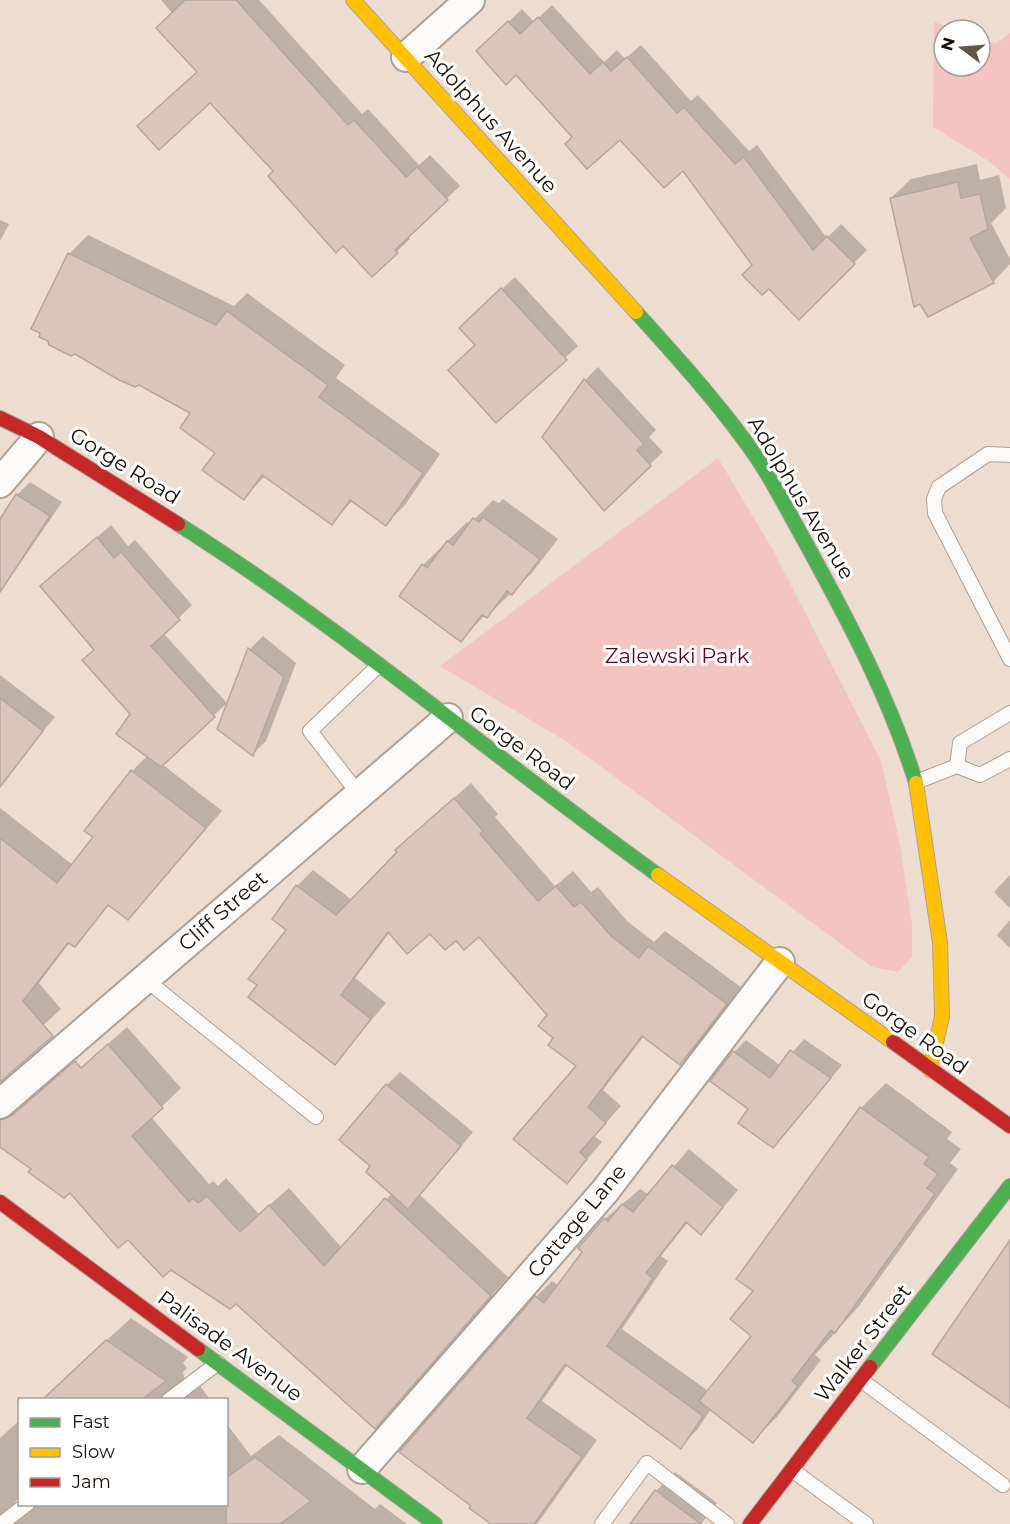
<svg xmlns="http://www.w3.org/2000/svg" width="1010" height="1524" font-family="Montserrat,sans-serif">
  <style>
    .green { fill: #f4c5c0 }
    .shadow { fill: #0003 }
    .building { fill: #d9c5bb; stroke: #b4a69e; stroke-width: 1.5 }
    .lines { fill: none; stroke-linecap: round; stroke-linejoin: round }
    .lane-casing { stroke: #ada096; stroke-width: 16 }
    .street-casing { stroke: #ada096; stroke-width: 32 }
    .fast-casing { stroke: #ada096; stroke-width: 16 }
    .slow-casing { stroke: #ada096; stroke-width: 16 }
    .jam-casing { stroke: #ada096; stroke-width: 16 }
    .lane { stroke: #fcfaf8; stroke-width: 14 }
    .street { stroke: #fcfaf8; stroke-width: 28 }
    .fast { stroke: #4caf50; stroke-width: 14 }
    .slow { stroke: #ffc107; stroke-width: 14 }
    .jam { stroke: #c62828; stroke-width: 14 }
    .labels { text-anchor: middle; stroke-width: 6; stroke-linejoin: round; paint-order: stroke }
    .street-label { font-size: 21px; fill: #190f07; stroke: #fff }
    .park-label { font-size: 21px; fill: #5e0617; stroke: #fff }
  </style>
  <rect width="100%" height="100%" fill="#eddcd0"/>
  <g class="green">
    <path d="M934,22l23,8h-13v36h36v-28l16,6 14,-11v146l-20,-17 -57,-35z"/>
    <path d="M718,458l55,92 108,211 18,78 13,85v33l-14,15 -26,-5 -303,-224 -129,-77z"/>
  </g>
  <g class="shadow">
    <path d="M161,0h98l103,114 6,-5 51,56 11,-10 30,31 -53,50 3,3 -38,36 -162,-174 -38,-88z"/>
    <path d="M552,5l52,57 13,-12 8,9 16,-14 50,56 7,-6 51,56 8,-6 70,93 14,-14 26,26 -68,68 -45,-53 -71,-97 -63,-30 -46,-1 -83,-98 31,-30 12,13z"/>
    <path d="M977,164l3,16 19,-5 7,33 -15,15 19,36v5l-17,18 -102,-84 20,-19z"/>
    <path d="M0,220l9,4 -9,17z"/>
    <path d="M88,235l146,71 13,-13 98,72 -9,13 104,76 -35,51 -19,19 -33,-24 -21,23 -67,-47 -21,22 -51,-86 -54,-29 -89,-39 -8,-11 -9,-5 36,-74z"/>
    <path d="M515,277l63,69 -82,75 -19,-76 -4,-29z"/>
    <path d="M598,367l58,63 -7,7 14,15 -59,56 -60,-71 41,-57z"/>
    <path d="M30,482l32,20 -62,91v-71l17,-27z"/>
    <path d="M503,499l55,40 -27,35 -44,42 -2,-1 -24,25 -38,-75 44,-43 3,2 23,-24 6,3z"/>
    <path d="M111,525l17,21 7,-6 57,65 -29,28 64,70 -65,61 60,47 -94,107 -18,-14 -36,41 -4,-3 -31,41 22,26 -61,56v-257l73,57 22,-28 37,-66 16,-16 -16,-41 -37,-65 -53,-63z"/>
    <path d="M263,636l33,27 -30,78 -13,13 -34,-26 31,-79z"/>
    <path d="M0,675l55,42 -42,51 -13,-11z"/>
    <path d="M471,783l27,31 -3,3 60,69 18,-15 18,21 7,-5 29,34 27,21 11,-11 77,57 -46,59 -16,16 -36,-27 -41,54 18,16 -27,30 8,6 -35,40 12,-116 -24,-28 -6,-23 -70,-80 -23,3 -25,-6h-41l-35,46 31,25 -51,60 -76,-78 29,-55 9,-44 16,-16 39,30 61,-66z"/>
    <path d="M1010,875v33l-16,-16z"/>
    <path d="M1010,920v28l-13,-13z"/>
    <path d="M127,1027l54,61 -30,29 58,67 4,-3 5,5 8,-8 33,36 30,-26 53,60 50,-55 -20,-27 15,-81 13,-13 73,60 -53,63 88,82 -133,150 -139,-126 -108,-63 -58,-47 -70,-46 16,-20z"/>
    <path d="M804,1039l38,26 -57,69 -35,-25 -16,-57 12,-12 35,26z"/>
    <path d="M886,1083l66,49 -5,7 14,10 -11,14 8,6 -99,137 -44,49 6,5 -44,57 -25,24 -41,-32 -14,21 -17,17 -112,-83 -26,37 55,39 -60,84h-44l43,-227 16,-16 7,5 46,-67 35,-30 9,6 40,-46 49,41 -37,43 -13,-11 -27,34 7,5 -46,68 86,62 45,-55 2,-45 -17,-12 123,-171z"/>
    <path d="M131,1318l57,39 -5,6 4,5 -4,4 2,9 14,3 11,16h-168z"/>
    <path d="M20,1420v77l-5,5 6,7 10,-1 5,-4h190v-81l25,33 28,-21 96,74 5,-5 27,20h-407v-86z"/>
    <path d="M675,1472l42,31 -16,21h-69l24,-33z"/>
  </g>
  <g class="building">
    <path d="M185,0h51l112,125 6,-5 52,57 11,-10 31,33 -53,50 3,3 -26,24 -29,-31 -7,7 -68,-77 5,-5 -63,-68 -51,47 -22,-24 60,-54 -41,-44z"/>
    <path d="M538,17l52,57 13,-12 8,9 16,-14 50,56 7,-6 51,57 9,-7 69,93 14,-14 28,28 -56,56 -30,-31 -7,6 -20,-20 10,-10 -69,-94 -19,17 -44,-48 -33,29 -22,-25 7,-7 -56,-62 -10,10 -30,-34 32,-30 12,13z"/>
    <path d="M958,182l3,16 19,-4 8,35 -18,9 24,45 -66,34 -8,-13 -6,3 -24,-109z"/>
    <path d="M68,253l148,72 11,-14 101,74 -9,12 104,76 -37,53 -36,-26 -18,25 -70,-50 -18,25 -42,-30 13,-17 -35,-25 10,-15 -51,-28 -4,2 -16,-7 -44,-26 -4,2 -22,-11 -1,-4 -9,-4 1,-4 -9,-4z"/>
    <path d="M501,288l66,72 -71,63 -48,-53 27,-25 -16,-17z"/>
    <path d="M584,379l60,65 -7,6 14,16 -47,45 -62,-74z"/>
    <path d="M16,494l34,22 -50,76v-73z"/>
    <path d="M483,517l57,42 -28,36 -5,-4 -20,27 -5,-3 -21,27 -62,-46 23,-32 5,4 20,-27 6,4 20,-27 6,4z"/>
    <path d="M97,537l17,21 7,-6 59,68 -29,26 64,71 -54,50 -45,-33 14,-20 -48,-54 12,-10 -54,-64z"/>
    <path d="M248,648l36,29 -31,79 -36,-27z"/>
    <path d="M0,698l43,33 -43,56z"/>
    <path d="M131,770l75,58 -78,92 -20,-15 -33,42 -7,-4 -45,58 30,35 -53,46v-244l57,45 36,-46 -9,-6z"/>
    <path d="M454,798l29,33 -3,3 58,67 18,-15 18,21 7,-5 30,34 28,22 9,-12 79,58 -47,61 -38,-29 -54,71 18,16 -26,29 7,7 -20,25 -54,-45 63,-73 -28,-21 5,-7 -15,-12 9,-11 -68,-78 -15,13 -8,-9 -11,9 -15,-16 -23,20 -19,-22 -47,63 30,24 -36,46 -87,-68 9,-12 -9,-6 38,-49 -14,-11 24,-34 40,30 61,-63 -2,-2z"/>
    <path d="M108,1044l55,64 -31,28 57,66 4,-4 5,5 9,-7 33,36 29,-27 55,61 61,-68 106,98 -116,133 -139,-125 -6,5 -59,-39 -8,7 -35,-37 -10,8 -48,-55 -6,5 -36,-26 3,-3 -31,-22v-27l11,-4 64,-55 6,7z"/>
    <path d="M790,1050l41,28 -58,70 -35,-25 10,-14 -38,-28 23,-30 37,27z"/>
    <path d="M386,1084l75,62 -53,63 -42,-37 4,-6 -31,-26z"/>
    <path d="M860,1107l69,50 -5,7 14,10 -11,14 8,6 -100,139 -4,-3 -39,51 6,5 -45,57 -54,-42 52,-65 -21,-17 23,-28 -17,-12z"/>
    <path d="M672,1165l51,42 -22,28 -15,-13 -40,51 7,5 -46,68 96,70 -22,33 -116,-85 -38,54 55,39 -48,67h-43l-22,-16 2,-2 -72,-54 136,-156 9,7 38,-51 -4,-4 26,-30 4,3 14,-17 11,8z"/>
    <path d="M1010,1240v168l-78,-54z"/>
    <path d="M106,1340l60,41 -25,19h-99z"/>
    <path d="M255,1457l56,44 -31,23h-54v-46z"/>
    <path d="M655,1490l46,34h-71z"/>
  </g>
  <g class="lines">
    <g class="lane-casing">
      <g id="lane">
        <path d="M1010,455l-22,-1 -49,33 -5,12 1,14 75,146"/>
        <path d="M957,766l3,-23 50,-30"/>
        <path d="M916,782l41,-16 23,9 30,-16"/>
        <path d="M358,793l-48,-62 69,-66"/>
        <path d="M145,979l171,138"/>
        <path d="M861,1380l142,105"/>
        <path d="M169,1400l49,-37"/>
        <path d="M792,1470l74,54"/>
        <path d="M1,1524l26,-20"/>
        <path d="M602,1524l45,-61 80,61"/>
      </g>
    </g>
    <g class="street-casing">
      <g id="street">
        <path d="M406,57l64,-57"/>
        <path d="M0,483l39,-46"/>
        <path d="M0,1104l448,-386"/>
        <path d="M362,1469l243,-278 175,-229"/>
      </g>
    </g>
    <g class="fast-casing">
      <g id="fast">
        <path d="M636,312c38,42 76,84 109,129 25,33 43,71 63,106 42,77 82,152 108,236"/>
        <path d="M178,524c168,106 319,236 480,351"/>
        <path d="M198,1349l237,175"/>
        <path d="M870,1367l140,-181"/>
      </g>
    </g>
    <g class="slow-casing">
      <g id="slow">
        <path d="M353,0l283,312"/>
        <path d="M916,783l24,160 2,73 -12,54"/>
        <path d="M658,875l235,167"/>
      </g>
    </g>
    <g class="jam-casing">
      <g id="jam">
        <path d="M0,418l39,19 139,87"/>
        <path d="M893,1042l117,84"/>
        <path d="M0,1202l198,147"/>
        <path d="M750,1524l120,-157"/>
      </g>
    </g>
    <use href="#lane" class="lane"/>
    <use href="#street" class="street"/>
    <use href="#fast" class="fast"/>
    <use href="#slow" class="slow"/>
    <use href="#jam" class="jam"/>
  </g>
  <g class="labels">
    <g class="street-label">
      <text transform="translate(491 121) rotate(48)" y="7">Adolphus Avenue</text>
      <text transform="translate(125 466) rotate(32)" y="7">Gorge Road</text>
      <text transform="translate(801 498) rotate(59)" y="7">Adolphus Avenue</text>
      <text transform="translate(522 748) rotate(37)" y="7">Gorge Road</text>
      <text transform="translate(223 911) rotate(-41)" y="7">Cliff Street</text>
      <text transform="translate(915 1033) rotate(36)" y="7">Gorge Road</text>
      <text transform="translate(577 1221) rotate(-50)" y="7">Cottage Lane</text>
      <text transform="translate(863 1343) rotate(-52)" y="7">Walker Street</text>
      <text transform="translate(230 1346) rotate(36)" y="7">Palisade Avenue</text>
    </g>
    <g class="park-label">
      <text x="677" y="663">Zalewski Park</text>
    </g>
  </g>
  <rect x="18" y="1398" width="210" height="108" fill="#ffffff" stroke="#a39f9c" stroke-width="1.5"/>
  <rect x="30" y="1418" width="30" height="9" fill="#4caf50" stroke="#a39f9c" stroke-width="1.5"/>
  <text x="72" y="1428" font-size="18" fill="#190f07">Fast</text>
  <rect x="30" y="1448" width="30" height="9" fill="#ffc107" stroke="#a39f9c" stroke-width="1.5"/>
  <text x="72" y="1458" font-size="18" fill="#190f07">Slow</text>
  <rect x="30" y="1478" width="30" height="9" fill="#c62828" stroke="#a39f9c" stroke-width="1.5"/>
  <text x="72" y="1488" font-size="18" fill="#190f07">Jam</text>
  <g transform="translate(962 48) rotate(286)"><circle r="28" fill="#ffffff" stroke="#a39f9c" stroke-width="1.5"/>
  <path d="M0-4.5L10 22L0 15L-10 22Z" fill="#63574d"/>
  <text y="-9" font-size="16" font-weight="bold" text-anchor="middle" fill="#190f07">N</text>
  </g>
</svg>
